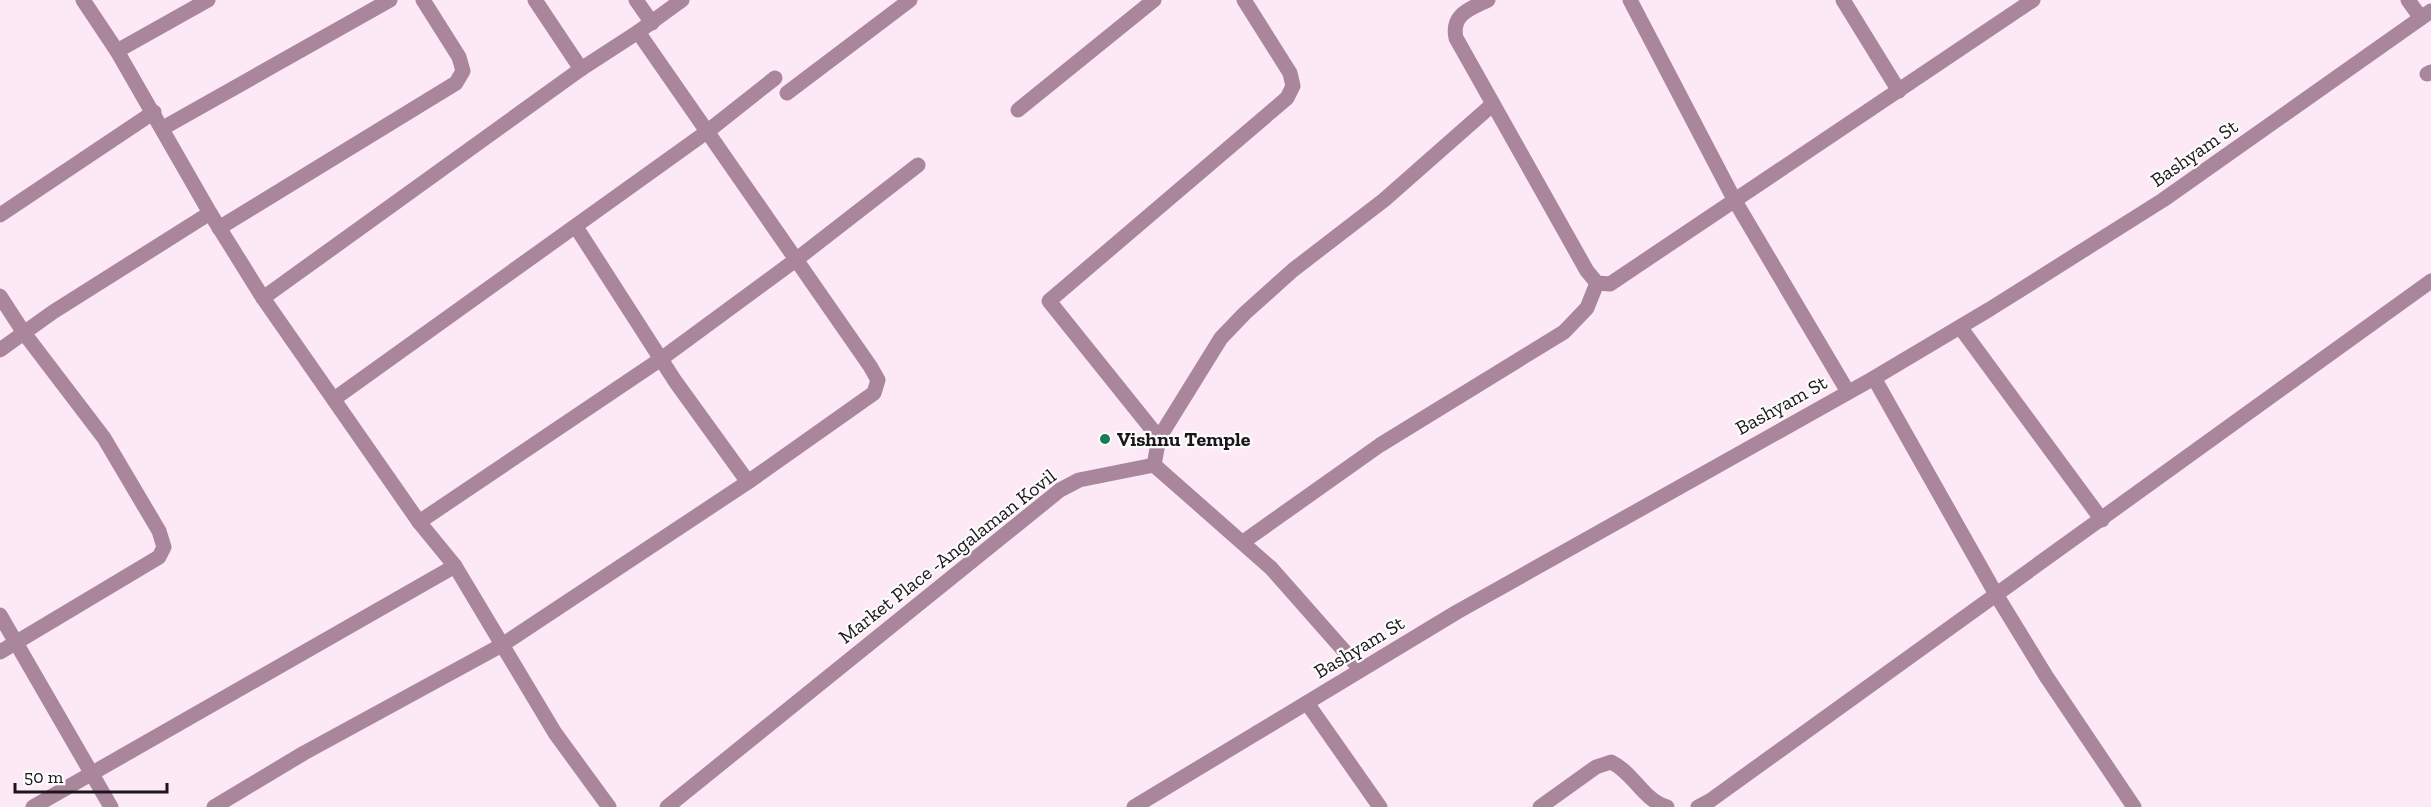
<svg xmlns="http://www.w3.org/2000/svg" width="2431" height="807" font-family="'Zilla Slab',serif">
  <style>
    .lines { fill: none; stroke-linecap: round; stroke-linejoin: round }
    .minor { stroke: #aa869c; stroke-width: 15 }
    .poi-dot { fill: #177c55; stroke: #fcfcfc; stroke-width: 2 }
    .labels { text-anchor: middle; stroke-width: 4.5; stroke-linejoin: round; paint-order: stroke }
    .street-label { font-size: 20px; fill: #1c1519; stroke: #fcfcfc }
    .poi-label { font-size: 20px; font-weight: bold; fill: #1c1519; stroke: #fcfcfc; text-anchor: start }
  </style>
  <rect width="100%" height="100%" fill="#fde8f5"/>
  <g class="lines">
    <g class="minor">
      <path d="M83,0l34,51 93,162 53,85 156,224 36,44 100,167 54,74"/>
      <path d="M535,0l46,69"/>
      <path d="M636,0l16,23"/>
      <path d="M1488,0c-18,9 -37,14 -32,38l131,233 10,12 13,1 423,-284"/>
      <path d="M1630,0l105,201 113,191"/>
      <path d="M1843,0l56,91"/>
      <path d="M2408,0l13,18"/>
      <path d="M638,32l44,-32"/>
      <path d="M117,51l91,-51"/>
      <path d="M2427,74l4,-2"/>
      <path d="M787,93l123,-93"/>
      <path d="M1018,110l136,-110"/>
      <path d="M163,128l227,-128"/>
      <path d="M0,215l154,-103"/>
      <path d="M576,227l99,154 73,101"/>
      <path d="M219,228l237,-145 7,-12 -4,-14 -36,-57"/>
      <path d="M0,296l24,37 80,105 55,93 5,16 -5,10 -159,95"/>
      <path d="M1960,327l142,193"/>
      <path d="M0,350l53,-38 157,-99"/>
      <path d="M1874,378l123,218 49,80 88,131"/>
      <path d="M334,399l374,-268 67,-53"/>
      <path d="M1159,438l-110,-137 238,-203 6,-12 -3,-13 -46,-73"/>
      <path d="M1154,465l5,-27 62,-100 24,-25 48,-43 91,-70 109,-96"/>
      <path d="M419,522l242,-163 136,-100 121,-94"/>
      <path d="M1243,542l137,-97 184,-113 23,-24 10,-25"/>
      <path d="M0,615l111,192"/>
      <path d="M1307,703l73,104"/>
      <path d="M33,807l422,-241"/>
      <path d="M214,807l90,-54 198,-108 246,-163 126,-89 4,-13 -8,-14 -232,-334 -57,37 -318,229"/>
      <path d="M667,807l393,-317 19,-10 75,-15 117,103 90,102"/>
      <path d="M1134,807l323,-195 417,-234 116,-69 173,-109 268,-189"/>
      <path d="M1540,807l56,-40 15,-5c23,11 32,38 56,45"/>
      <path d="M1698,807l13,-7 720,-519"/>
    </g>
  </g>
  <circle class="poi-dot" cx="1105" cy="439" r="6"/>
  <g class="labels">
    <g class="street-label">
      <text transform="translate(2194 153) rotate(-35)" y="7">Bashyam St</text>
      <text transform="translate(1781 405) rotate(-29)" y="7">Bashyam St</text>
      <text transform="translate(947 556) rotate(-38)" y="7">Market Place -Angalaman Kovil</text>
      <text transform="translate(1359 647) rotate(-31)" y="7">Bashyam St</text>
    </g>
    <g class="poi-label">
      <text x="1117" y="446">Vishnu Temple</text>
    </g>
  </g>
  <path d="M15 783v9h152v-9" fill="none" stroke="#1c1519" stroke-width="3"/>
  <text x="24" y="783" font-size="18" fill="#1c1519" stroke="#fcfcfc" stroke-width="4.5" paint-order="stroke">50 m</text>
</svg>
